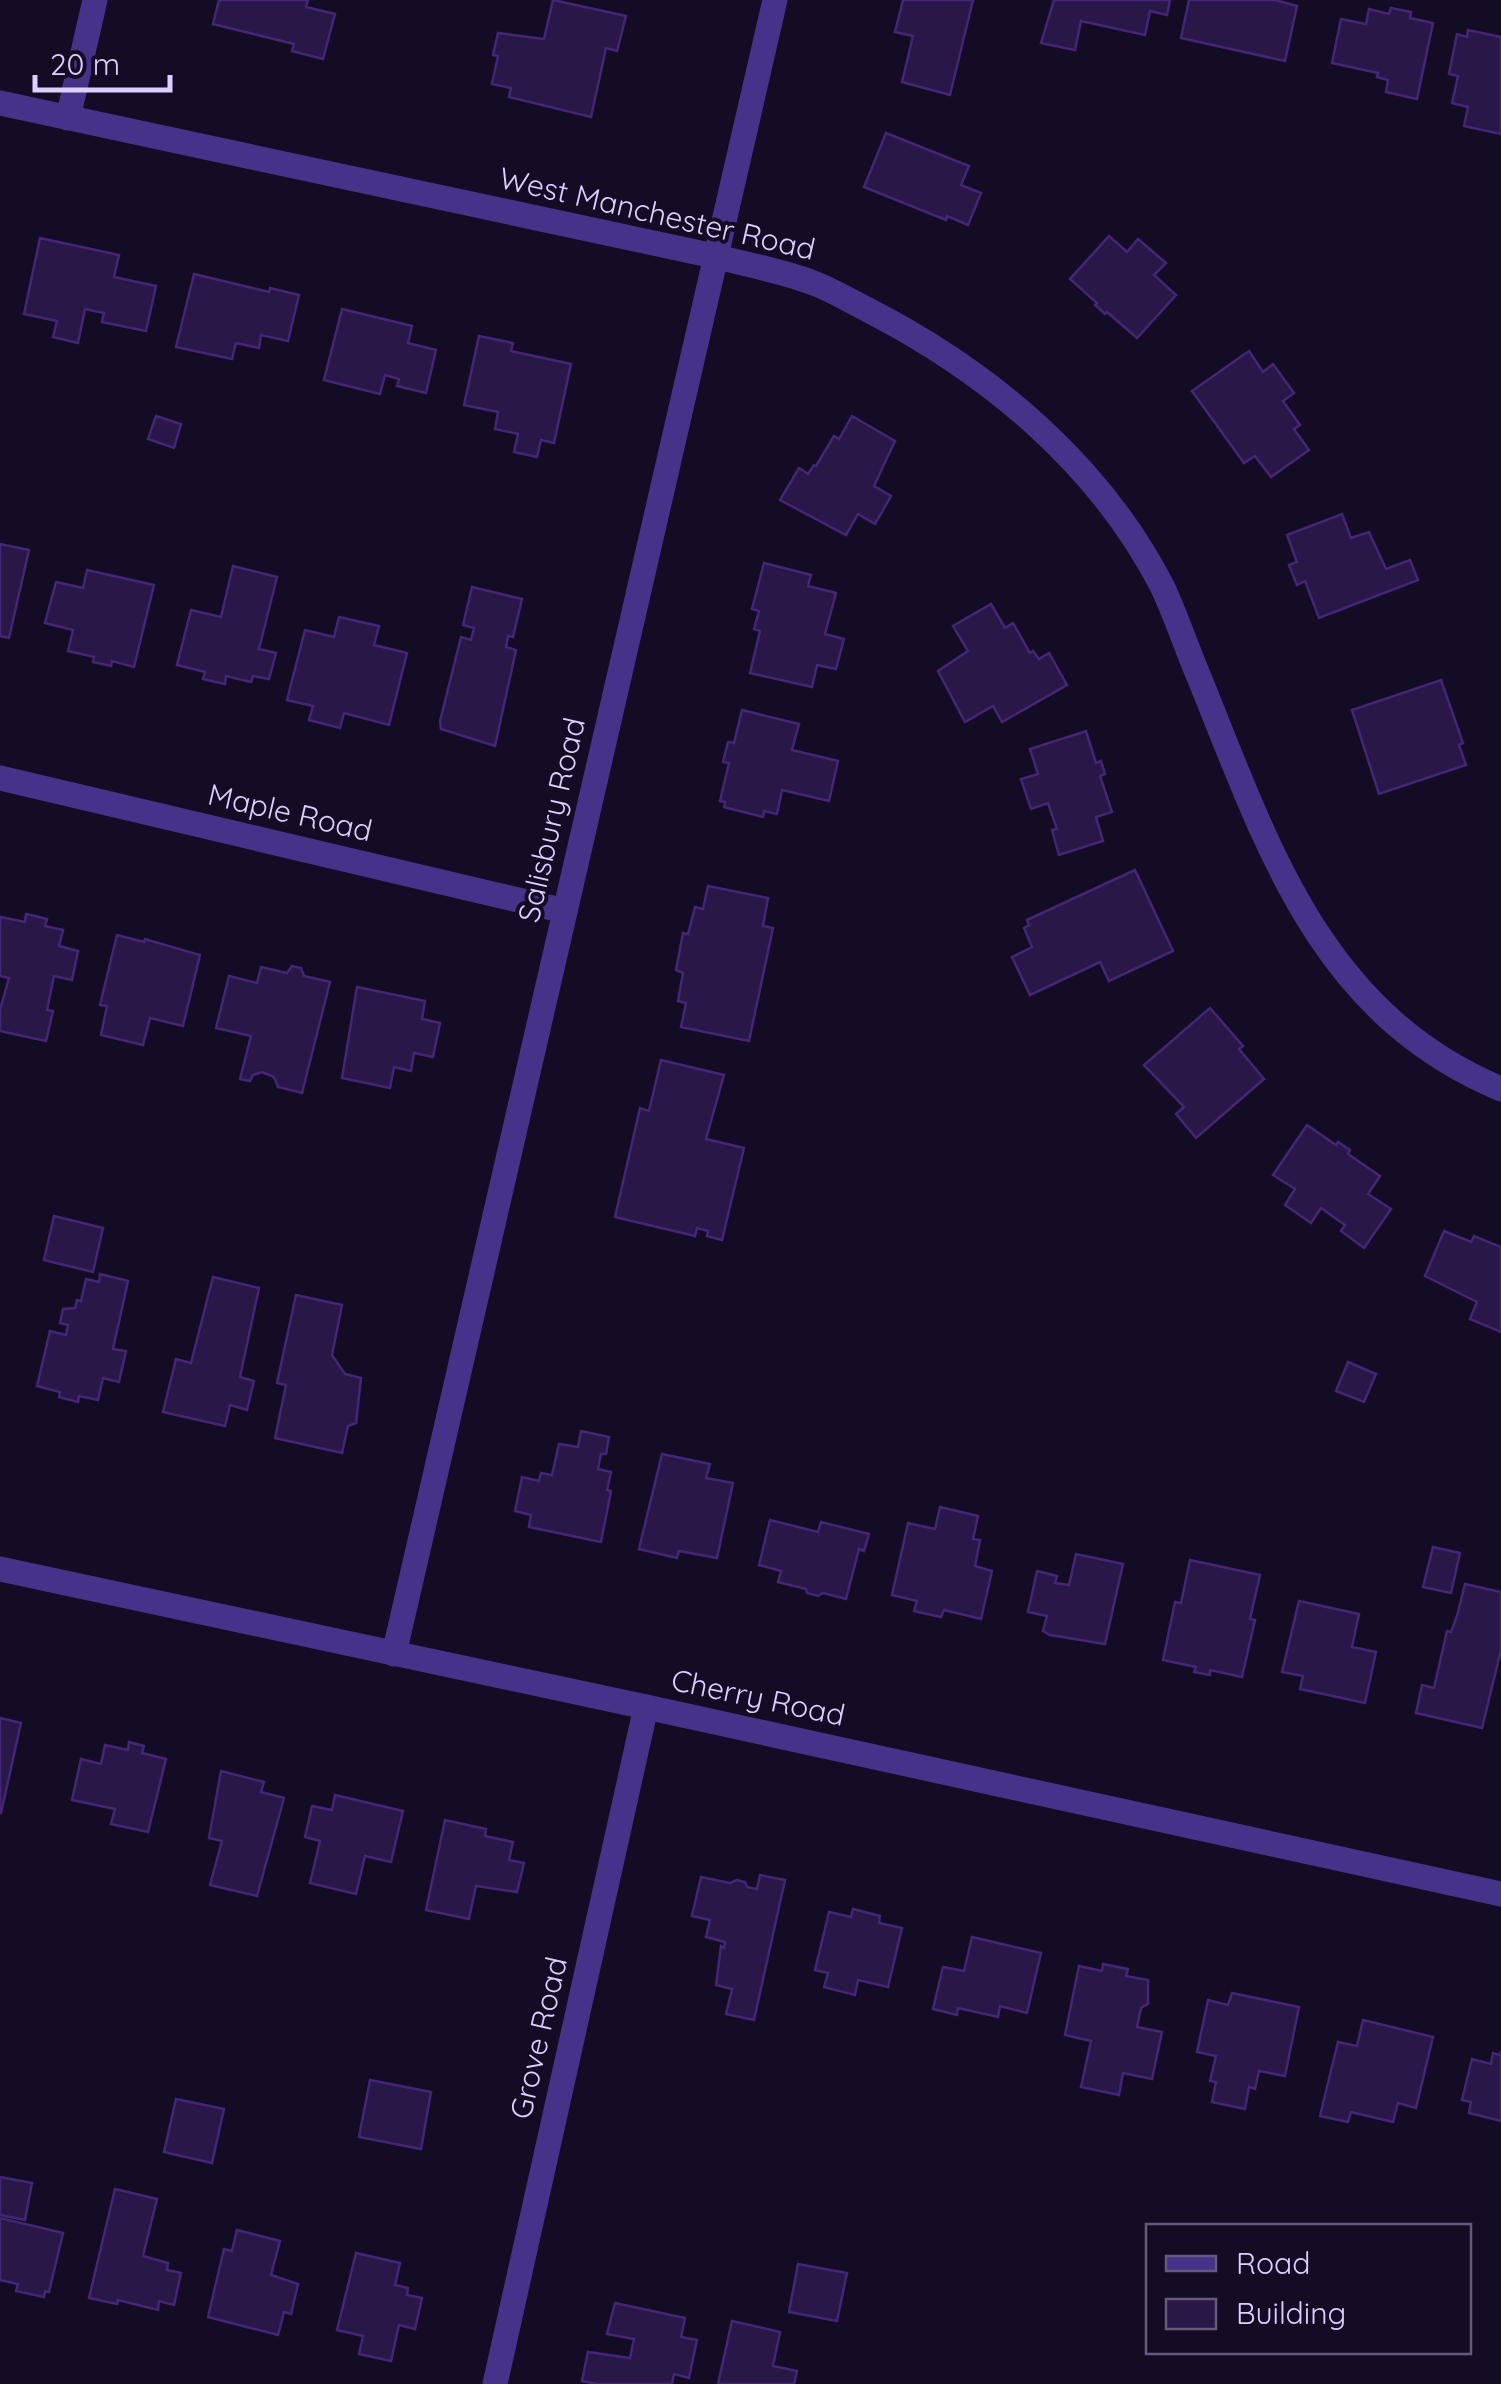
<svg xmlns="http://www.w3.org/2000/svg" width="1501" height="2384" font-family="Quicksand,sans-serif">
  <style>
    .building { fill: #281747; stroke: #432676; stroke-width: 2.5 }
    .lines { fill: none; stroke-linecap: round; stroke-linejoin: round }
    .minor { stroke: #438; stroke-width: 25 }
    .labels { text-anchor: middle; stroke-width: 8; stroke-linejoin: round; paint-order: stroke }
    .street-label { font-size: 30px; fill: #ddd0ff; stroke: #140c25 }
  </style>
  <rect width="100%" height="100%" fill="#140c25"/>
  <g class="building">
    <path d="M219,0h89l-2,7 29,7 -12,45 -31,-8 2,-7 -81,-20z"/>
    <path d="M553,0l73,16 -9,35 -11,-3 -15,69 -82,-20 2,-9 -19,-4 6,-28 -5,-1 5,-22 46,6z"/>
    <path d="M903,0h70l-23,95 -48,-13 11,-46 -18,-4z"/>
    <path d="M1054,0h116l-3,15 -17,-4 -5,24 -64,-14 -6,29 -34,-7z"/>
    <path d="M1189,0h86l22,6 -12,55 -104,-23z"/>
    <path d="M1391,8l20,4 -1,6 23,5 -16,76 -31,-7 2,-12 -11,-3 1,-4 -46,-10 9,-44 25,5 3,-15 20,5z"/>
    <path d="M1468,30l33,7v97l-37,-8 4,-19 -16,-4 6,-27 -9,-2 8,-40 10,3z"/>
    <path d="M886,133l83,33 -8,19 20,8 -13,32 -21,-9 -1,4 -82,-33z"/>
    <path d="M1109,236l18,16 11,-13 28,24 -12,12 22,20 -39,43 -30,-26 -2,2 -10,-9 2,-2 -27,-24z"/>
    <path d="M40,238l79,17 -5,22 42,9 -10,45 -44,-9 2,-9 -19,-4 -7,34 -25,-6 4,-16 -33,-7z"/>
    <path d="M194,274l75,18 1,-4 29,7 -11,46 -27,-6 -2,13 -23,-5 -4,16 -56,-12z"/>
    <path d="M342,309l70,17 -4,17 28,7 -10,43 -29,-7 2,-7 -14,-4 -5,19 -56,-14z"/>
    <path d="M479,336l34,7 -2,8 60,13 -17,79 -13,-3 -4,17 -23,-5 4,-18 -23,-5 3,-17 -34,-7z"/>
    <path d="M1249,351l14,21 10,-8 21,29 -11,8 17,24 -6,4 15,21 -38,27 -16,-21 -11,7 -52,-72z"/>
    <path d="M156,416l25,8 -7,24 -26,-9z"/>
    <path d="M852,416l43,25 -21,45 17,10 -16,28 -17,-10 -12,21 -66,-35 19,-32 9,6 6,-9 2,1 18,-30 5,3z"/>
    <path d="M1342,514l9,24 18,-6 17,37 24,-9 8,20 -99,38 -14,-37 -8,4 -8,-20 8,-3 -10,-27z"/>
    <path d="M0,544l29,6 -20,88 -9,-2z"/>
    <path d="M764,563l47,12 -3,11 28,7 -11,41 19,5 -8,30 -19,-4 -5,22 -62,-14 10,-42 -6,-2 5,-18 -7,-2z"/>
    <path d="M233,566l44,11 -18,72 17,4 -7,26 -16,-3 -2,6 -25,-6 -1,8 -22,-5 2,-7 -28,-7 14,-55 30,7z"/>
    <path d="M87,570l67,15 -20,82 -22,-6 -1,5 -18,-4 1,-5 -26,-6 5,-21 -28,-7 11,-41 27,6z"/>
    <path d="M472,587l50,12 -9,38 -5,-1 -2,11 10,3 -21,96 -54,-17 -1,-8 21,-84 10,3 3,-12 -11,-3z"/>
    <path d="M991,604l14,24 8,-5 17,30 3,-2 6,8 10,-6 18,32 -65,37 -9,-16 -28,16 -27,-51 30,-20 -15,-25z"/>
    <path d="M339,617l40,9 -5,19 33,8 -18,72 -45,-12 -4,15 -31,-8 4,-14 -26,-6 18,-70 29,7z"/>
    <path d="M1441,680l22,63 -4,2 7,20 -87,29 -27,-84z"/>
    <path d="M742,710l57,14 -7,26 46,11 -9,40 -47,-11 -5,24 -13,-3 -1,6 -39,-10 1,-5 -5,-1 9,-38 -6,-1 5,-20 6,1z"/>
    <path d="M1086,731l10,32 5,-2 4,13 -5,2 12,36 -16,5 7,24 -44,14 -7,-25 5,-1 -9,-26 -17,6 -10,-30 17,-5 -8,-25z"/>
    <path d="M1135,870l38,81 -64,30 -9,-19 -70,33 -18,-38 20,-10 -8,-19 5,-3 -2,-5z"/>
    <path d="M708,886l60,12 -5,28 10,2 -24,113 -68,-14 5,-24 -8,-2 5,-28 -7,-3 7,-37 5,1 7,-27 8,2z"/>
    <path d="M26,914l21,5 -2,7 18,4 -4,16 19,5 -6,29 -18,-4 -7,34 6,1 -7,30 -46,-10v-21l9,-32 -9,-2v-53l1,-6 24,5z"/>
    <path d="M117,935l27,7 1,-3 55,16 -17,71 -33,-8 -7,27 -42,-10 6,-29 -7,-1z"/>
    <path d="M292,966l9,2 3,8 26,6 -28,111 -24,-6 -4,-10 -12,-5 -9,3 -3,6 -10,-2 11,-43 -35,-8 13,-52 28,7 4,-16 26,6z"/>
    <path d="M357,987l68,14 -3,18 18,4 -7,34 -19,-4 -3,18 -17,-4 -4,21 -48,-10z"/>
    <path d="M1210,1008l33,38 -4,3 25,30 -68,59 -20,-24 8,-7 -40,-42z"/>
    <path d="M661,1060l63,15 -18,64 38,9 -22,92 -15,-4 1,-5 -11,-3 -2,8 -80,-19 25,-109 9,3z"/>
    <path d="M1307,1125l29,20 2,-3 12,8 -2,4 32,22 -12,18 23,15 -27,39 -23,-17 4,-6 -24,-17 -10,15 -26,-18 10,-16 -22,-14z"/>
    <path d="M54,1216l49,12 -10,44 -49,-12z"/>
    <path d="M1444,1231l27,11 3,-6 27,11v85l-31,-13 7,-17 -52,-26z"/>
    <path d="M100,1274l28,7 -15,68 13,2 -7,31 -16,-4 -5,22 -19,-4 -1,6 -19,-5 1,-5 -23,-6 13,-55 16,4 2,-10 -8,-2 3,-14 12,-1 2,-8 4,1 5,-22 13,3z"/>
    <path d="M213,1277l46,11 -19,89 14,4 -7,29 -17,-5 -5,21 -62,-14 13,-53 15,4z"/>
    <path d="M296,1295l46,10 -10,50 13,19 16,4 -5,45 -8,3 -6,27 -67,-15 11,-53 -9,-2z"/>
    <path d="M1348,1362l28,12 -12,28 -28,-11z"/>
    <path d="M581,1431l28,6 -3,17h-5l-3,15 13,3 -4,18 4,1 -10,51 -72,-15 2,-12 -16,-4 7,-34 17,4 2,-8 11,2 7,-31 19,3z"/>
    <path d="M662,1454l48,10 -4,14 27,5 -16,75 -38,-7 -2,7 -38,-9z"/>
    <path d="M940,1507l38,9 -5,23 7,1 -5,26 17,5 -11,48 -37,-9 -3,7 -27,-6 3,-10 -25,-6 16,-72 27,6z"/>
    <path d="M770,1520l48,12 3,-10 48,12 -5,17 -5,-2 -13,50 -23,-6 -5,3 -11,-3 -1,-4 -28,-7 3,-11 -22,-6z"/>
    <path d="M1433,1547l27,6 -9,40 -28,-6z"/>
    <path d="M1076,1554l47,10 -18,80 -55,-9 -7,-4 4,-15 -19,-4 9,-41 20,5 -2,7 14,2z"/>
    <path d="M1190,1560l70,15 -10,44 5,1 -13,57 -32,-7v5l-16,-3 2,-5 -33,-7 12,-58 6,1z"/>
    <path d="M1465,1584l36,8v58l-19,78 -66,-15 6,-28 12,3 13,-57 4,1 6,-16z"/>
    <path d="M1299,1601l60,13 -7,33 24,5 -11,51 -65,-14 3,-13 -21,-4z"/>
    <path d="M0,1718l21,5 -20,90h-1z"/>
    <path d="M129,1742l15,4 -2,7 24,6 -18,73 -37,-8 4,-15 -43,-9 9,-41 20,5 4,-19 23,5z"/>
    <path d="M221,1771l43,11 -3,10 23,6 -27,98 -47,-11 12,-44 -13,-3z"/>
    <path d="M335,1795l68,16 -12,51 -26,-6 -9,38 -46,-11 10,-42 -15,-4 7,-31 20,4z"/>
    <path d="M445,1820l41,9 -1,7 28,6 -4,18 15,3 -7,29 -41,-6 -7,33 -43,-9z"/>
    <path d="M760,1875l25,5 -31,140 -28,-6 6,-25 -16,-4 5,-39 3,2 1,-6 -19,-5 4,-17 -18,-4 9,-39 29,6 7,-3 8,2 2,5 10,2z"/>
    <path d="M853,1909l27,7 -1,7 23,5 -14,59 -30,-7 -3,15 -31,-8 4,-14 -13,-3 14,-58 22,5z"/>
    <path d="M972,1937l69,16 -14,60 -27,-7 -2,11 -40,-9 -1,7 -24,-6 10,-42 21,4z"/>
    <path d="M1103,1964l25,5 -2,7 22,4v24l-7,4 -4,19 25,5 -10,47 -29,-6 -4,22 -38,-8 10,-46 -26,-6 14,-69 23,5z"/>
    <path d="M1232,1993l67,14 -14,69 -26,-5 -4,18 -6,-2 -4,22 -33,-7 4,-20 -6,-1 6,-25 -19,-4 11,-52 20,5z"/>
    <path d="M1363,2020l70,17 -17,71 -18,-5 -5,19 -42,-10 -3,10 -28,-6 18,-74 19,4z"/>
    <path d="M1501,2051v70l-32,-8 2,-11 -9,-2 10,-41 19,5 2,-11 7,2z"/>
    <path d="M370,2080l61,12 -10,57 -62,-12z"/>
    <path d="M176,2099l48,10 -12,54 -48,-11z"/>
    <path d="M0,2177l32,6 -7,37 -25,-5z"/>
    <path d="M115,2189l42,10 -14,57 25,7 -1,7 14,3 -7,32 -15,-4 -1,9 -40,-10 -1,4 -28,-6z"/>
    <path d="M0,2218l63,15 -14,59 -4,-1 -1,6 -28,-6 2,-7 -18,-4z"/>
    <path d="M237,2230l43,11 -9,34 27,9 -7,30 -7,-2 -6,23 -70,-18 16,-68 8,2z"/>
    <path d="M356,2253l44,10 -5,22 13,3 -1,7 15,3 -7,31 -16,-4 -8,36 -32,-7 4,-18 -26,-6z"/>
    <path d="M798,2264l49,9 -10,48 -48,-9z"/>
    <path d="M615,2303l70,15 -4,19 16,3 -8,38 -15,-4 -2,10h-75l-15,-3 6,-29 42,6 4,-19 -27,-5z"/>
    <path d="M732,2321l48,11 -7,34 24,5 -3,13h-76z"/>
  </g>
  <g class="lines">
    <g class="minor">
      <path d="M0,103l714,153c33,9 70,15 102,28 18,7 36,18 54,27 120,62 229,153 292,275 14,29 24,61 37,91 68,167 120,336 302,412"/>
      <path d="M68,118l27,-118"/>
      <path d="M0,778l565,133"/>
      <path d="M0,1569l646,138 855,187"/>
      <path d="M394,1654l381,-1654"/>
      <path d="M495,2384l151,-677"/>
    </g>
  </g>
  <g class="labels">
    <g class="street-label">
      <text transform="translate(657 214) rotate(13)" y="10">West Manchester Road</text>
      <text transform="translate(290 813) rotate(13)" y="10">Maple Road</text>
      <text transform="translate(552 820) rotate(-77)" y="10">Salisbury Road</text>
      <text transform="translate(758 1698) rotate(12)" y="10">Cherry Road</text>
      <text transform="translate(539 2038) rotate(-77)" y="10">Grove Road</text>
    </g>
  </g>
  <rect x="1146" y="2224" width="325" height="130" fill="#140c25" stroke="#645a7c" stroke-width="2.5"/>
  <rect x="1166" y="2256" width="50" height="15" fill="#443388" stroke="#645a7c" stroke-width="2.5"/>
  <text x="1236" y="2274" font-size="30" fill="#ddd0ff">Road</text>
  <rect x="1166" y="2299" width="50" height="30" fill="#281747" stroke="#645a7c" stroke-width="2.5"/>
  <text x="1236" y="2324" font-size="30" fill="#ddd0ff">Building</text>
  <path d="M35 75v15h135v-15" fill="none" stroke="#ddd0ff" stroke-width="5"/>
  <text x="50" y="75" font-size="30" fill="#ddd0ff" stroke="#140c25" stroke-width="8" paint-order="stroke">20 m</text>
</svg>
